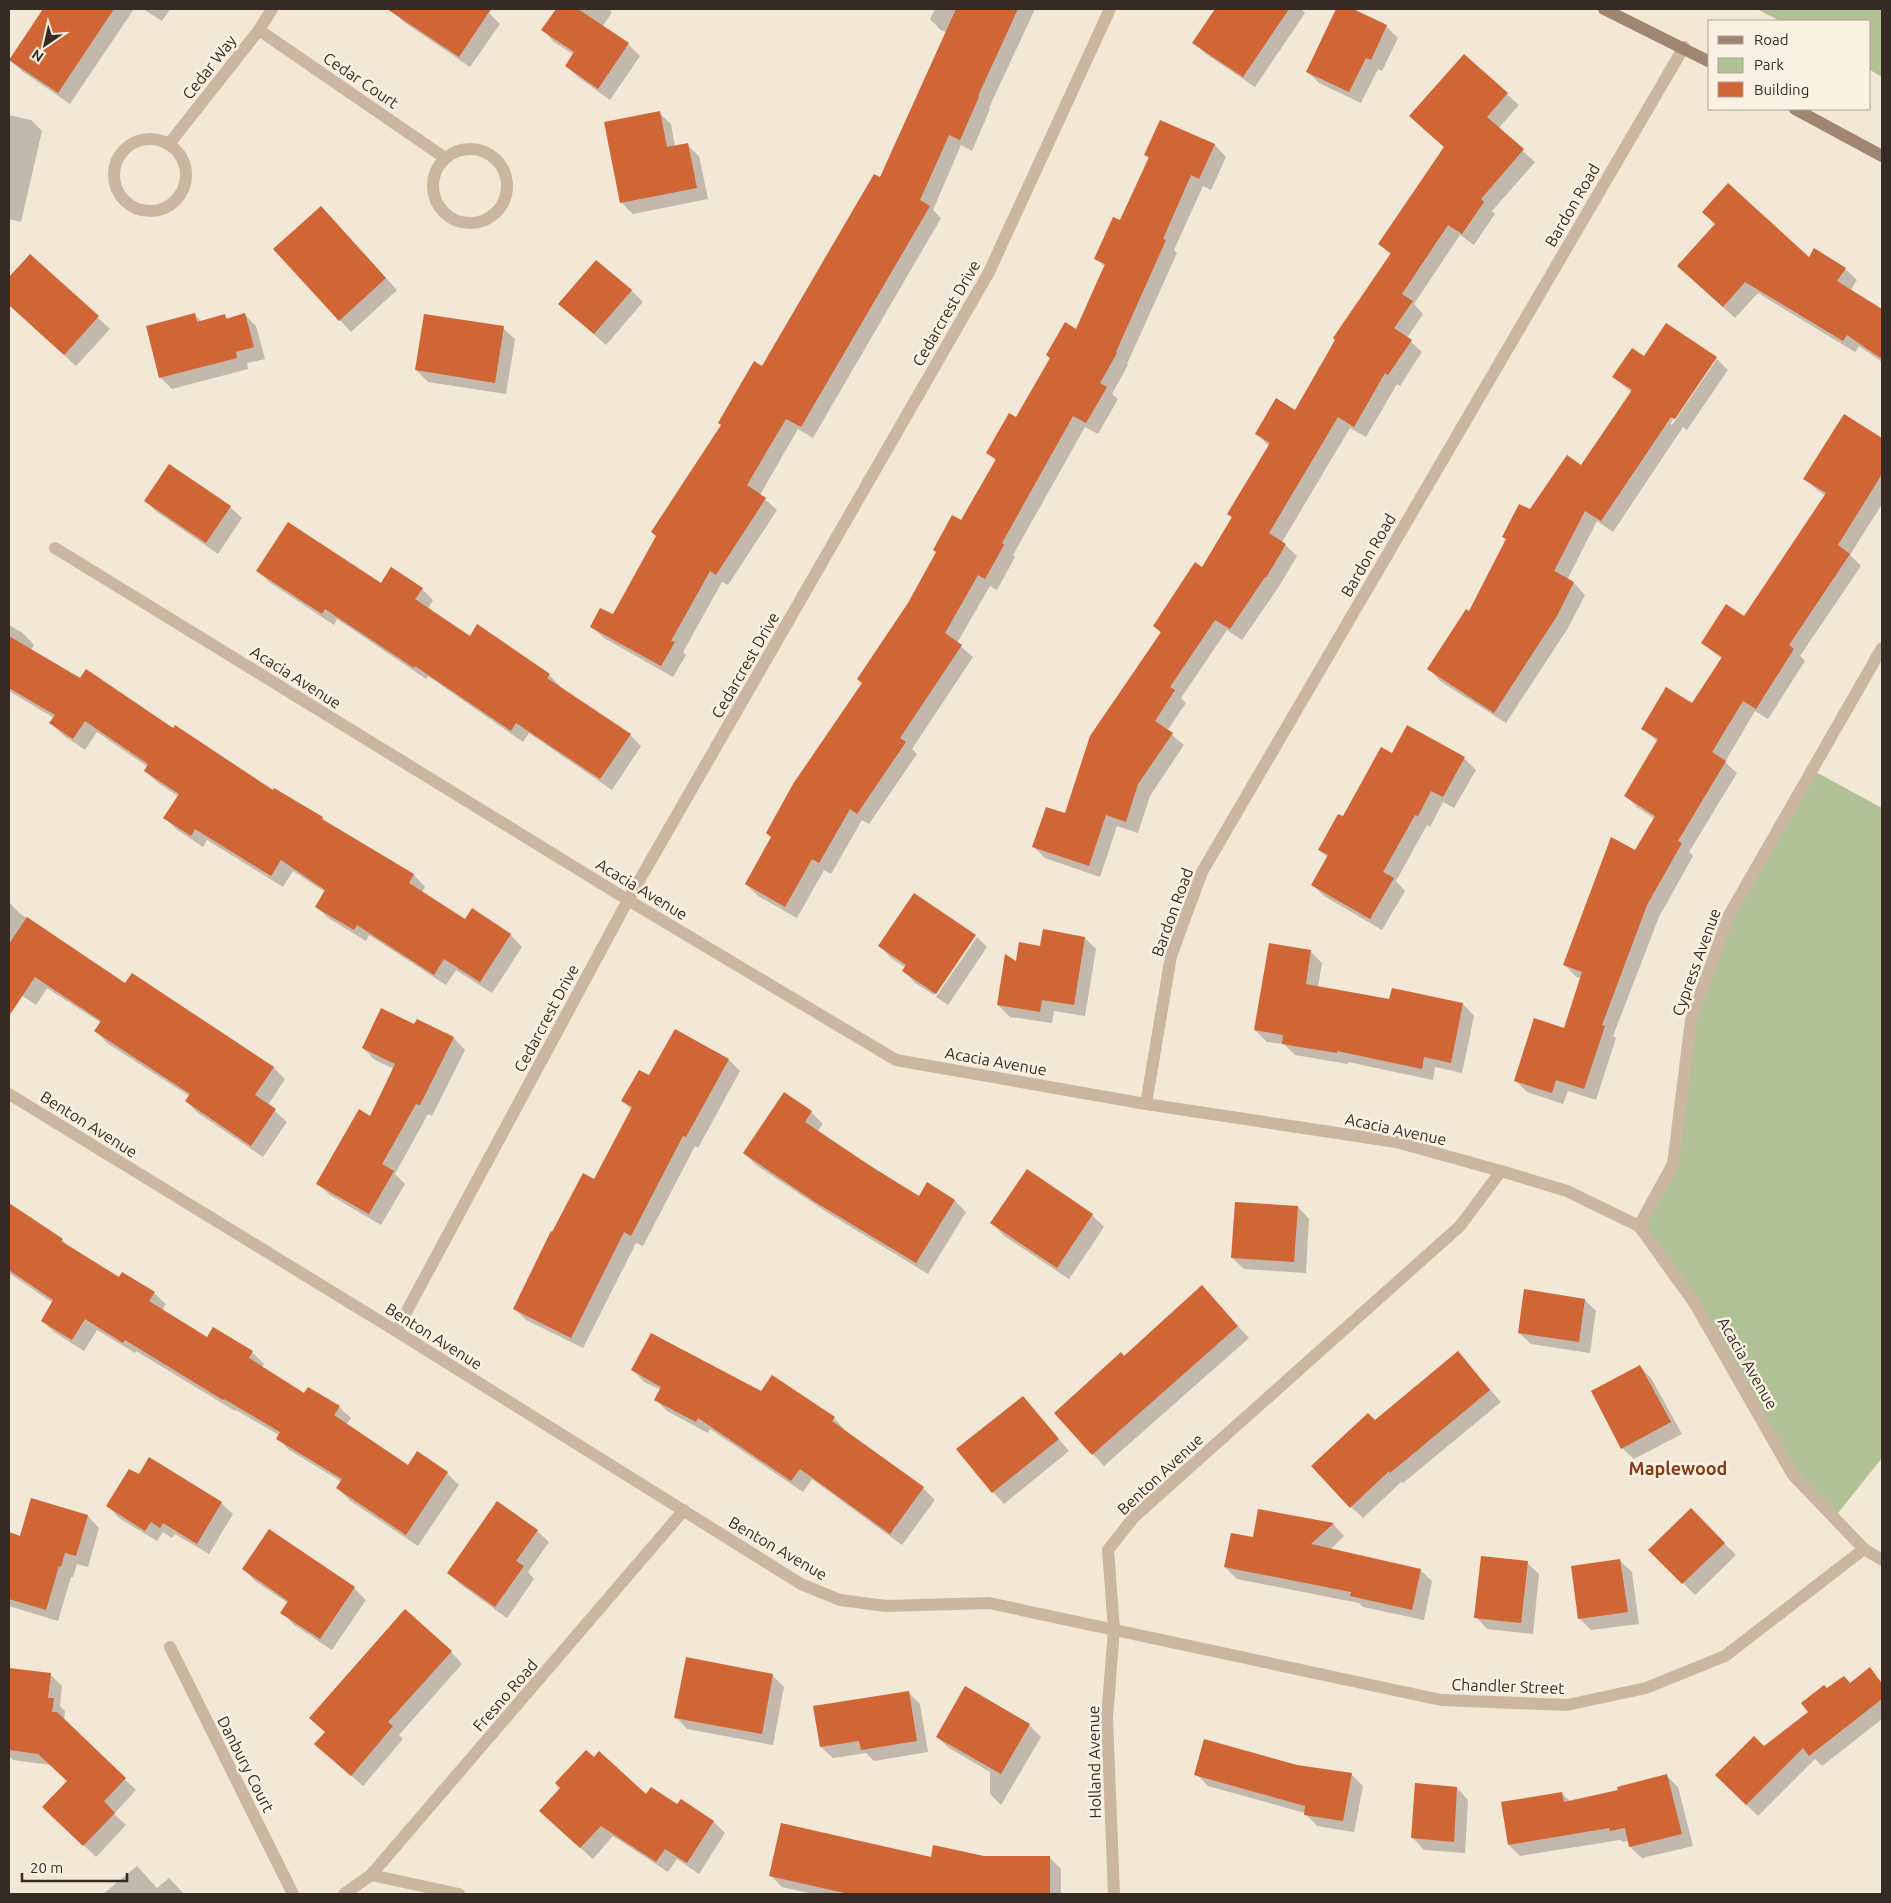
<svg xmlns="http://www.w3.org/2000/svg" width="1891" height="1903" font-family="Ubuntu,sans-serif">
  <style>
    .green { fill: #b0c295 }
    .shadow { fill: #0003 }
    .building { fill: #d06536 }
    .lines { fill: none; stroke-linecap: round; stroke-linejoin: round }
    .minor { stroke: #cbb7a1; stroke-width: 12 }
    .secondary { stroke: #9f8572; stroke-width: 12 }
    .labels { text-anchor: middle; stroke-width: 5; stroke-linejoin: round; paint-order: stroke }
    .street-label { font-size: 16px; fill: #352b24; stroke: #faf1e2 }
    .neighbourhood-label { font-size: 18px; font-weight: bold; fill: #8a3a18; stroke: #faf1e2 }
  </style>
  <rect width="100%" height="100%" fill="#f3e7d6"/>
  <g class="green">
    <path d="M1757,9h125v68l-12,-7v-49h-90z"/>
    <path d="M1812,770l70,38v650l-48,60 -41,-43 -98,-171 -56,-78 34,-62 18,-144 38,-105z"/>
  </g>
  <g class="shadow">
    <path d="M44,9h90l-64,95 -48,-33 -12,-11z"/>
    <path d="M143,9h27l-8,12z"/>
    <path d="M395,9h97l-3,4 11,11 -30,43 -66,-45 -11,-10z"/>
    <path d="M557,9h52l3,3 -10,15 26,17 12,12 -30,44 -32,-23 -12,-11 8,-11 -20,-13 -11,-12z"/>
    <path d="M935,9h100l-46,99 1,1 -18,42 -11,-6 -28,65 8,8 -128,220 -15,-9 -38,66 17,15 -49,75 -6,-3 -39,70 3,3 -13,22 -69,-39 -12,-11 21,-12 149,-247 119,-189 65,-147 -5,-2 -11,-11z"/>
    <path d="M1217,9h84l4,4 -50,74 -49,-33 -12,-11z"/>
    <path d="M1338,9h12l36,17 12,12 -16,33 -4,-2 -17,34 -42,-20 -11,-11z"/>
    <path d="M1464,56l55,49 -21,24 37,33 -43,49 3,3 -21,31 -14,-10 -46,69 9,10 -16,24 15,14 -22,34 -3,-2 -31,53 -16,-9 -68,114 15,14 -19,32 -36,52 -15,-10 -46,68 5,5 -19,28 17,14 -34,51 -12,37 -21,-7 -17,51 -55,-19 -11,-11 32,-33 95,-181 -7,-7 49,-57 30,-51 -5,-4 41,-68 -12,-12 38,-23 96,-156 -12,-11 65,-97 -34,-31z"/>
    <path d="M659,113l12,11 4,23 12,-2 12,11 9,43 -75,15 -12,-12z"/>
    <path d="M9,115l22,5 11,11 -21,91 -12,-3z"/>
    <path d="M1161,121l54,24 11,12 -15,33 -8,-4 -29,64 3,3 -50,111 1,1 -16,29 6,5 -20,35 -13,-7 -72,128 2,2 -18,33 -7,-4 -33,57 16,14 -61,92 5,5 -48,70 -7,-4 -31,54 -7,-4 -27,48 -39,-22 -12,-12 117,-201 99,-161 34,-61 -8,-8 28,-34 61,-89 28,-63 -9,-9 25,-37 28,-62 -3,-4z"/>
    <path d="M332,219l65,71 -46,42 -11,-12z"/>
    <path d="M30,255l80,74 -34,37 -67,-61v-26z"/>
    <path d="M1809,259l36,10 12,11 -7,11 32,19v52l-23,-16 -4,6 -97,-59 -23,25 -45,-41z"/>
    <path d="M631,290l12,12 -37,43 -34,-30z"/>
    <path d="M194,314l8,8 23,-6 3,3 17,-4 11,11 9,33 -18,4 1,6 -76,20 -12,-12z"/>
    <path d="M1667,325l50,34h-3l-44,65 2,1 45,-66 11,11 -41,60 -4,-3 -70,105 -16,-11 -30,59 7,3 11,12 -17,33 -62,95 -66,-42 -11,-12 40,-56 38,-73 -3,-3 78,-70 50,-74 -18,-16 30,-19z"/>
    <path d="M503,328l12,11 -9,55 -78,-12 -12,-12z"/>
    <path d="M1845,416l37,23v65l-32,51 11,11 -61,90 5,5 -37,58 -13,-8 -30,51 12,11 -48,79 4,4 -34,61 -46,119 3,2 -20,62 -28,-9 -5,13 -36,-12 -12,-12 50,-51 16,-51 -5,-1 -11,-12 90,-146 -18,-12 -11,-11 32,-54 -15,-13 50,-25 29,-45 -20,-16 42,-25 82,-122 -9,-6 -12,-12z"/>
    <path d="M145,501l85,6 12,11 -24,36 -61,-42z"/>
    <path d="M258,571l164,18 11,11 -5,9 42,29 79,37 11,11v1l70,48 11,11 -29,44 -83,-57 -6,9 -95,-66 -2,3 -89,-60 -3,6 -65,-43z"/>
    <path d="M9,625l14,8 11,12 -3,5 142,80 100,62 49,26 6,6 86,51 11,12 -3,5 44,29 7,-11 38,25 11,12 -30,46 -36,-23 -10,15 -77,-50 -3,6 -38,-23 -11,-11 8,-15 -32,-21 -10,16 -76,-47 -4,7 -27,-18 -11,-12 14,-20 -22,-15 -12,-11 3,-4 -51,-35 -12,18 -22,-15 -12,-12 3,-5 -45,-27z"/>
    <path d="M1392,755l72,3 12,12 -22,38 -11,-6 -13,25 -3,-2 -31,56 9,10 -23,39 -58,-34 -11,-11 15,-27 -9,-9z"/>
    <path d="M914,895l62,41h-2l-40,59 -19,-12 -11,-12 2,-3 -15,-10 -11,-12z"/>
    <path d="M9,902l10,11 106,72 148,82 12,12 -17,26 19,17 -24,35 -65,-44 -12,-12 3,-5 -82,-53 -11,-12 5,-8 -54,-35 -11,17 -27,-18z"/>
    <path d="M977,937l10,10 -39,58 -12,-8z"/>
    <path d="M1085,938l11,11 -11,67 -31,-5 -2,12 -42,-6 -12,-12 19,-41 24,-17z"/>
    <path d="M1311,952l11,11 -4,24 72,14 73,3 11,12 -12,57 -27,-6 -2,13 -85,-18v2l-53,-9 -11,-11 -17,-2 -12,-12z"/>
    <path d="M417,1020l37,18 11,12 -33,66 -4,-2 -33,60 10,10 -24,41 -51,-30 -12,-11 53,-66 23,-49 -19,-9 -12,-12 51,-22z"/>
    <path d="M729,1060l11,11 -42,77 -3,-2 -52,100 -7,-3 -53,105 -57,-28 -12,-12 81,-128 37,-70 -10,-9 28,-24z"/>
    <path d="M784,1094l27,18 12,12 -6,8 102,65 8,-13 28,17 11,11 -38,62 -100,-61 -72,-48 -12,-12z"/>
    <path d="M1027,1171l65,44 12,12 -35,52 -66,-44 -11,-12z"/>
    <path d="M9,1204l53,36 7,7 50,31 35,15 12,11 -4,6 46,29 44,13 12,12 -3,4 44,26 34,13 12,11 -5,7 62,42 9,-14 30,20 12,12 -41,61 -69,-46 -11,-12 4,-6 -53,-32 -11,-12 1,-3 -43,-25 -1,1 -99,-60 -1,2 -38,-23 -13,21 -30,-19 -12,-12 11,-17 -44,-30z"/>
    <path d="M1298,1207l11,12 -3,54 -62,-4 -12,-11z"/>
    <path d="M1213,1299l36,39 -145,128 -49,-53 69,-56z"/>
    <path d="M1585,1300l11,11 -6,42 -59,-9 -12,-11z"/>
    <path d="M1458,1353l43,49 -98,81 -2,-1 -38,36 -12,-11 24,-85z"/>
    <path d="M1640,1367l11,11 31,56 -48,25 -12,-11z"/>
    <path d="M633,1370l129,23 72,25 11,12 -1,1 79,57 12,12 -33,45 -90,-66 -9,13 -93,-63 -2,4 -41,-22 -11,-11 5,-10 -17,-8z"/>
    <path d="M1023,1397l46,54 -65,53 -11,-12z"/>
    <path d="M139,1476l82,27 12,11 -24,40 -34,-20 -3,4 -9,-6 -6,9 -38,-23 -11,-12z"/>
    <path d="M32,1499l56,17 11,12 -11,39 -11,-3 -4,13h-2l-13,44 -49,-15v-72l11,3z"/>
    <path d="M1259,1510l74,14 11,12 -14,14 90,20 12,11 -8,39 -61,-13 -4,-4 -122,-24 -12,-12 29,-28z"/>
    <path d="M1691,1510l45,45 -41,40 -45,-45z"/>
    <path d="M537,1531l12,11 -21,30 6,7 -27,39 -47,-34 -12,-11z"/>
    <path d="M1620,1561l12,11 7,52 -48,6 -11,-11z"/>
    <path d="M1527,1563l12,11 -6,60 -46,-5 -11,-12z"/>
    <path d="M244,1569l110,19 12,12 -34,50 -39,-26 -11,-12 6,-9 -33,-22z"/>
    <path d="M451,1652l11,12 -63,71 4,4 -40,47 -47,-42z"/>
    <path d="M9,1669l41,5 12,12 -2,20 5,5 -1,10 72,69 -22,24 12,11 -30,32 -40,-39 12,-36 -17,-17 -38,-5 -4,-4z"/>
    <path d="M1869,1669l13,13v37l-60,47 -7,-7 -57,57 -41,-41 47,-28 46,-34 17,-23 23,-6z"/>
    <path d="M772,1675l12,12 -11,58 -86,-16 -11,-12z"/>
    <path d="M908,1692l12,12 8,48 -54,9 -8,-8 -33,5 -12,-11 -6,-40z"/>
    <path d="M1029,1725l12,12 -40,68 -11,-11v-22l-41,-24 -12,-11z"/>
    <path d="M1297,1766l54,8 12,12 -9,46 -37,-6 -12,-13 -97,-27 -12,-12z"/>
    <path d="M1667,1776l11,11 15,59 -51,12 -12,-11 -1,-6 -6,1 -3,-2 -100,16 -11,-11 53,-51 9,8 48,-11z"/>
    <path d="M1457,1788l11,12 -3,53 -41,-3 -11,-12z"/>
    <path d="M646,1796l31,10 37,16 11,11 -26,41 -22,-15 -9,13 -55,-36 -20,23 -41,-36z"/>
    <path d="M990,1857h59l12,12v25h-71z"/>
    <path d="M137,1866l20,22 12,-10 15,16h-81z"/>
    <path d="M770,1875h194l-5,19h-146l-31,-7z"/>
  </g>
  <g class="building">
    <path d="M43,9h71l-56,84 -49,-33z"/>
    <path d="M387,9h104l-32,48z"/>
    <path d="M556,9h22l51,34 -31,46 -33,-23 9,-14 -33,-22z"/>
    <path d="M956,9h62l-40,87 1,1 -19,43 -11,-5 -29,65 10,6 -129,221 -15,-8 -39,66 19,13 -50,77 -6,-4 -39,70 4,1 -14,24 -71,-39 10,-19 13,6 43,-78 -5,-4 70,-107 -3,-2 36,-62 8,5 112,-192 6,3z"/>
    <path d="M1215,9h74l-46,68 -51,-34z"/>
    <path d="M1336,9h17l34,16 -16,35 -5,-2 -17,34 -43,-20z"/>
    <path d="M1464,54l44,39 -21,24 37,32 -43,50 3,3 -22,32 -14,-9 -46,69 11,7 -19,27 18,12 -24,35 -3,-2 -31,54 -16,-10 -69,116 17,11 -20,34 -1,-1 -35,52 -15,-9 -45,67 5,3 -20,31 18,12 -35,51 -12,38 -20,-7 -17,51 -57,-19 14,-40 19,6 25,-77 71,-104 -8,-6 42,-64 7,5 30,-50 -5,-3 43,-71 -15,-9 21,-36 19,12 40,-70 -2,-2 58,-85 -13,-9 66,-97 -35,-31z"/>
    <path d="M660,111l7,36 21,-4 9,45 -77,15 -16,-81z"/>
    <path d="M1160,120l55,24 -16,35 -8,-4 -28,64 3,1 -50,112 1,1 -17,30 7,4 -21,36 -13,-7 -71,127 2,2 -19,34 -7,-4 -33,58 17,12 -62,93 6,4 -49,72 -7,-5 -31,54 -7,-4 -27,48 -40,-23 26,-47 -5,-4 27,-49 69,-101 -5,-4 51,-76 28,-51 -3,-2 19,-35 9,5 35,-61 -10,-6 23,-40 7,4 34,-59 -4,-3 19,-33 11,7 29,-65 -11,-5 19,-42 7,3 29,-63 -5,-2z"/>
    <path d="M1728,183l81,74 5,-9 32,20 -9,13 45,28v50l-35,-24 -4,6 -98,-59 -22,25 -46,-41 38,-42 -13,-12z"/>
    <path d="M321,206l65,72 -47,43 -66,-72z"/>
    <path d="M30,254l69,62 -35,39 -55,-50v-28z"/>
    <path d="M596,260l36,30 -38,44 -36,-30z"/>
    <path d="M195,313l2,9 28,-8 1,5 19,-6 9,34 -18,5 1,6 -78,20 -13,-52z"/>
    <path d="M424,314l80,12 -9,57 -80,-13z"/>
    <path d="M1666,323l51,34 -42,62 -4,-2 -70,104 -16,-10 -31,60 20,11 -17,34 -63,97 -67,-44 39,-60 3,2 37,-72 -4,-2 17,-33 11,5 37,-54 14,10 51,-75 -20,-13 20,-29 12,8z"/>
    <path d="M1844,414l38,24v36l-44,71 12,9 -61,91 5,4 -38,60 -13,-8 -31,51 14,9 -48,80 4,2 -35,62 -45,120 3,1 -21,63 -28,-9 -4,13 -38,-12 20,-63 30,10 18,-56 -19,-7 48,-128 24,13 20,-34 -31,-20 34,-57 -17,-10 25,-42 26,16 30,-46 -21,-14 25,-39 18,12 82,-123 -23,-14z"/>
    <path d="M169,464l62,42 -25,37 -62,-42z"/>
    <path d="M288,522l93,61 10,-16 32,21 -8,11 55,37 7,-12 73,50 -3,4 84,56 -31,45 -84,-56 -5,8 -96,-65 -1,2 -89,-59 -3,5 -66,-43z"/>
    <path d="M9,636l71,42 6,-9 87,59 2,-3 98,65 1,-2 49,29 -1,2 92,55 -5,9 56,36 7,-11 39,26 -31,48 -36,-23 -10,16 -77,-50 -3,5 -39,-23 10,-17 -44,-30 -10,16 -76,-47 -4,7 -28,-18 16,-24 -35,-23 4,-7 -63,-43 -12,18 -24,-16 6,-8 -46,-27z"/>
    <path d="M1407,725l58,32 -22,40 -12,-6 -13,25 -3,-1 -32,57 11,6 -24,41 -59,-34 17,-30 -10,-5 20,-36 5,2 38,-69 11,6z"/>
    <path d="M914,893l62,42 -40,59 -34,-23 4,-6 -28,-19z"/>
    <path d="M27,917l98,66 7,-10 142,94 -19,28 21,14 -25,37 -66,-45 5,-7 -96,-63 7,-10 -66,-44 -26,39v-72z"/>
    <path d="M1043,929l42,8 -11,68 -32,-5 -2,12 -43,-7 8,-51 11,7 3,-19 21,4z"/>
    <path d="M1269,943l42,7 -5,34 83,15 3,-11 71,15 -12,60 -27,-6 -2,12 -85,-18v2l-55,-9 1,-9 -29,-5z"/>
    <path d="M381,1008l33,16 3,-5 37,18 -34,68 -4,-1 -34,60 12,7 -25,43 -53,-30 43,-75 11,7 25,-52 -33,-16z"/>
    <path d="M675,1029l54,30 -43,78 -3,-1 -52,100 -7,-4 -53,106 -58,-29 38,-78 1,1 31,-59 11,6 38,-72 -11,-6 18,-31 10,5z"/>
    <path d="M784,1092l28,19 -7,11 67,45 47,29 8,-14 28,18 -39,63 -101,-61 -72,-49z"/>
    <path d="M1027,1169l66,45 -36,54 -67,-45z"/>
    <path d="M1235,1202l63,4 -4,56 -63,-4z"/>
    <path d="M9,1203l54,36 -2,2 58,36 3,-5 33,20 -6,9 58,36 6,-10 40,24 -4,7 55,35 4,-6 32,19 -6,9 74,50 9,-14 31,21 -42,63 -70,-47 6,-9 -66,-40 4,-7 -56,-33 -1,1 -98,-60 -2,3 -38,-24 -13,21 -31,-19 12,-21 -44,-30z"/>
    <path d="M1202,1285l36,41 -146,129 -38,-42 67,-61 3,4z"/>
    <path d="M1524,1289l61,10 -6,43 -61,-9z"/>
    <path d="M651,1333l110,58 11,-16 63,42 -3,4 92,66 -34,47 -90,-65 -9,12 -93,-63 -2,4 -42,-22 7,-13 -30,-17z"/>
    <path d="M1458,1351l32,39 -100,83 -1,-2 -39,37 -39,-42 57,-53 7,7z"/>
    <path d="M1640,1365l31,57 -50,27 -30,-58z"/>
    <path d="M1023,1396l36,43 -67,54 -36,-44z"/>
    <path d="M149,1457l73,45 -25,42 -34,-21 -3,5 -9,-6 -6,9 -39,-25 23,-37 10,5z"/>
    <path d="M31,1498l57,17 -12,41 -11,-3 -4,14 -2,-1 -13,44 -37,-11v-67l11,4z"/>
    <path d="M497,1501l41,29 -22,31 8,5 -29,41 -48,-34z"/>
    <path d="M1691,1508l34,35 -43,41 -34,-34z"/>
    <path d="M1258,1509l76,14 -23,21 110,25 -9,41 -62,-14 1,-4 -127,-25 7,-34 22,4z"/>
    <path d="M269,1529l86,58 -35,52 -40,-26 8,-12 -46,-32z"/>
    <path d="M1481,1556l47,5 -7,62 -47,-5z"/>
    <path d="M1620,1559l8,53 -50,7 -7,-53z"/>
    <path d="M405,1609l47,42 -64,71 5,4 -42,50 -37,-32 11,-12 -16,-14z"/>
    <path d="M686,1657l87,17 -11,60 -88,-16z"/>
    <path d="M1870,1667l12,17v15l-73,57 -6,-8 -57,57 -31,-30 39,-39 10,10 44,-34 -7,-9 23,-18 3,3 17,-12 6,7z"/>
    <path d="M9,1668l42,5 -3,25h6l-2,14h5l69,66 -22,23 11,12 -32,33 -41,-39 25,-26 -29,-27 -29,-4z"/>
    <path d="M965,1686l65,38 -29,50 -65,-37z"/>
    <path d="M909,1691l8,50 -56,9 -2,-9 -39,6 -7,-41z"/>
    <path d="M1204,1739l93,26 55,8 -9,48 -39,-6 1,-9 -111,-31z"/>
    <path d="M586,1750l8,7 5,-6 47,43 5,-7 26,17 4,-5 33,22 -27,42 -22,-14 -9,13 -55,-36 -21,22 -41,-37 21,-23 -5,-5z"/>
    <path d="M1667,1774l15,60 -53,13 -4,-19 -15,3 -1,-3 -101,17 -7,-43 61,-10 2,10 54,-12 -1,-3z"/>
    <path d="M1415,1783l42,4 -3,55 -43,-4z"/>
    <path d="M781,1823l150,34 2,-12 51,11h66v38h-201l-80,-18z"/>
  </g>
  <g class="lines">
    <g class="minor">
      <path d="M259,30l186,128"/>
      <circle cx="150" cy="175" r="36"/>
      <path d="M169,144l90,-114 13,-21"/>
      <circle cx="470" cy="186" r="37"/>
      <path d="M55,548l573,352 268,160 250,44 250,38 105,29 66,20 72,35 56,78 98,171 71,74 18,11"/>
      <path d="M9,1094l387,237 405,253 39,16 46,6 103,-3 452,97 126,5 79,-17 79,-32 139,-107"/>
      <path d="M1146,1104l25,-148 31,-84 482,-825"/>
      <path d="M1639,1226l34,-62 18,-144 38,-105 153,-267"/>
      <path d="M396,1331l232,-431 361,-628 121,-263"/>
      <path d="M170,1647l123,247"/>
      <path d="M371,1875l88,19"/>
      <path d="M344,1894l27,-19 313,-365"/>
      <path d="M1114,1894l-7,-176 7,-89 -6,-79 26,-33 326,-291 41,-55"/>
    </g>
    <g class="secondary">
      <path d="M1604,9l106,53"/>
      <path d="M1795,109l87,47"/>
    </g>
  </g>
  <g class="labels">
    <g class="street-label">
      <text transform="translate(209 67) rotate(-52)" y="6">Cedar Way</text>
      <text transform="translate(361 80) rotate(34)" y="6">Cedar Court</text>
      <text transform="translate(1572 205) rotate(-60)" y="6">Bardon Road</text>
      <text transform="translate(946 313) rotate(-60)" y="6">Cedarcrest Drive</text>
      <text transform="translate(1368 555) rotate(-60)" y="6">Bardon Road</text>
      <text transform="translate(745 665) rotate(-60)" y="6">Cedarcrest Drive</text>
      <text transform="translate(296 677) rotate(32)" y="6">Acacia Avenue</text>
      <text transform="translate(642 889) rotate(31)" y="6">Acacia Avenue</text>
      <text transform="translate(1172 912) rotate(-70)" y="6">Bardon Road</text>
      <text transform="translate(1696 962) rotate(-70)" y="6">Cypress Avenue</text>
      <text transform="translate(546 1018) rotate(-62)" y="6">Cedarcrest Drive</text>
      <text transform="translate(996 1061) rotate(10)" y="6">Acacia Avenue</text>
      <text transform="translate(89 1124) rotate(32)" y="6">Benton Avenue</text>
      <text transform="translate(1396 1129) rotate(12)" y="6">Acacia Avenue</text>
      <text transform="translate(434 1336) rotate(32)" y="6">Benton Avenue</text>
      <text transform="translate(1748 1363) rotate(60)" y="6">Acacia Avenue</text>
      <text transform="translate(1160 1474) rotate(-43)" y="6">Benton Avenue</text>
      <text transform="translate(778 1548) rotate(30)" y="6">Benton Avenue</text>
      <text transform="translate(1508 1686) rotate(2)" y="6">Chandler Street</text>
      <text transform="translate(505 1695) rotate(-49)" y="6">Fresno Road</text>
      <text transform="translate(1094 1762) rotate(-91)" y="6">Holland Avenue</text>
      <text transform="translate(246 1764) rotate(63)" y="6">Danbury Court</text>
    </g>
    <g class="neighbourhood-label">
      <text x="1678" y="1475">Maplewood</text>
    </g>
  </g>
  <rect width="1891" height="1903" fill="none" stroke="#352b24" stroke-width="20"/>
  <rect x="1708" y="20" width="162" height="90" fill="#faf1e2" stroke="#aba296"/>
  <rect x="1718" y="36" width="25" height="8" fill="#9f8572" stroke="#aba296"/>
  <text x="1754" y="45" font-size="15" fill="#352b24">Road</text>
  <rect x="1718" y="58" width="25" height="15" fill="#b0c295" stroke="#aba296"/>
  <text x="1754" y="70" font-size="15" fill="#352b24">Park</text>
  <rect x="1718" y="82" width="25" height="15" fill="#d06536" stroke="#aba296"/>
  <text x="1754" y="95" font-size="15" fill="#352b24">Building</text>
  <g transform="translate(45 45) rotate(214)" stroke="#faf1e2" stroke-width="4" paint-order="stroke">
  <path d="M0-4L9 19L0 12L-9 19Z" fill="#352b24"/>
  <text y="-8" font-size="14" font-weight="bold" text-anchor="middle" fill="#352b24">N</text>
  </g>
  <path d="M22 1873v8h105v-8" fill="none" stroke="#352b24" stroke-width="2.5"/>
  <text x="30" y="1873" font-size="15" fill="#352b24" stroke="#faf1e2" stroke-width="4" paint-order="stroke">20 m</text>
</svg>
